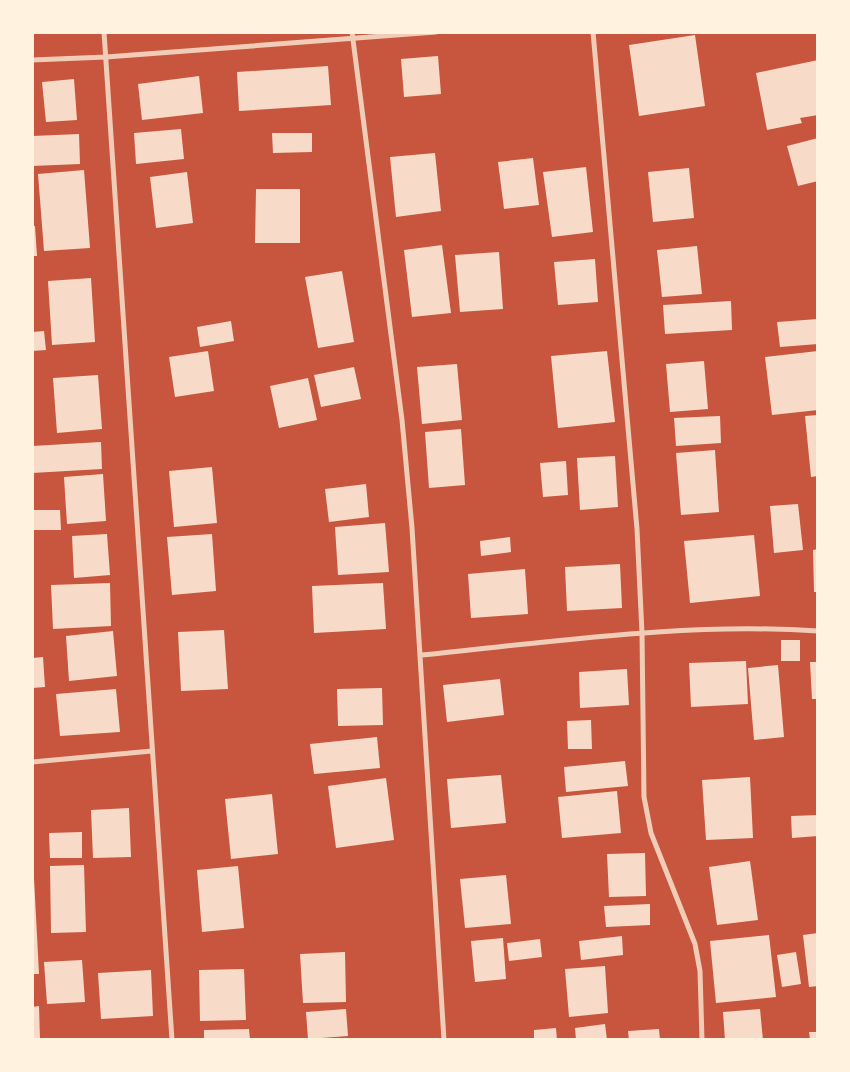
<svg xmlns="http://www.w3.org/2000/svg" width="850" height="1072" font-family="Figtree,sans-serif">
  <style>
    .building { fill: #f7dbc8 }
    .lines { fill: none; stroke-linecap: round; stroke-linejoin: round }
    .minor { stroke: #f1ccb7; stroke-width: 5 }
  </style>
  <rect width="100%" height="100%" fill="#c8553d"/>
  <g class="building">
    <path d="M695,35l10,71 -66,10 -10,-71z"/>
    <path d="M438,56l3,38 -37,3 -3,-38z"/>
    <path d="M818,60v55l-18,3 2,5 -35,7 -11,-57z"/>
    <path d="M328,66l3,39 -92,6 -2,-39z"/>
    <path d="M199,76l4,37 -61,7 -4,-36z"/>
    <path d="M74,79l3,41 -31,2 -4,-40z"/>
    <path d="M181,129l3,30 -48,5 -2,-31z"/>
    <path d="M272,133h40v19l-39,1z"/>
    <path d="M79,134l1,30 -48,2v-30z"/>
    <path d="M818,138v43l-20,5 -11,-40z"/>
    <path d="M435,153l6,58 -45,6 -6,-60z"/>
    <path d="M533,158l6,47 -35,4 -6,-47z"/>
    <path d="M586,167l7,65 -41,5 -9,-65z"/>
    <path d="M689,168l5,50 -41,4 -5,-50z"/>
    <path d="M84,170l6,78 -46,3 -6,-77z"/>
    <path d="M187,172l6,51 -37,5 -6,-51z"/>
    <path d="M256,189h44v54h-45z"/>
    <path d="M32,226h3l2,30h-5z"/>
    <path d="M442,245l9,68 -39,4 -8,-67z"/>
    <path d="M697,246l5,48 -40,3 -5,-47z"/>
    <path d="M499,252l4,57 -43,3 -5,-57z"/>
    <path d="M595,259l3,43 -40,3 -4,-43z"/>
    <path d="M342,271l12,71 -36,6 -13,-71z"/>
    <path d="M91,278l4,64 -43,3 -4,-64z"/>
    <path d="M731,301l1,29 -67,4 -2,-29z"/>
    <path d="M818,319v25l-38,3 -3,-25z"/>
    <path d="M231,321l3,20 -34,6 -3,-20z"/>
    <path d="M44,331l2,19 -14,1v-19z"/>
    <path d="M208,351l6,40 -39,6 -6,-40z"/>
    <path d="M607,351l8,71 -57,6 -7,-72z"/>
    <path d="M818,351v59l-46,5 -7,-58z"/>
    <path d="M704,361l4,48 -38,3 -4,-48z"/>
    <path d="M457,364l5,56 -40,4 -5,-57z"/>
    <path d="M354,367l7,32 -40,8 -7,-32z"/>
    <path d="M98,375l4,54 -45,4 -4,-55z"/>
    <path d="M308,378l9,42 -38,8 -9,-42z"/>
    <path d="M818,415v61l-7,1 -6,-61z"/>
    <path d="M720,416l1,27 -45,3 -2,-28z"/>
    <path d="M461,429l4,56 -36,3 -4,-56z"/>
    <path d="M101,442l1,27 -70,4v-27z"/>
    <path d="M715,450l4,62 -38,3 -5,-62z"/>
    <path d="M615,456l3,51 -38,3 -3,-52z"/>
    <path d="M566,461l2,34 -25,2 -3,-34z"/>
    <path d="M212,467l5,56 -43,4 -5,-56z"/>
    <path d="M103,474l3,47 -39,3 -3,-47z"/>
    <path d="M366,484l3,33 -40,5 -4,-33z"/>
    <path d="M798,504l5,46 -29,3 -4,-47z"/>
    <path d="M33,510h27l1,20h-28z"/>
    <path d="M385,523l4,49 -51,3 -3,-48z"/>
    <path d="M107,534l3,41 -36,3 -2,-42z"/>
    <path d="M212,534l4,57 -44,4 -5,-58z"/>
    <path d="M754,535l6,61 -70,7 -6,-62z"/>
    <path d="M510,537l1,15 -30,4 -1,-15z"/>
    <path d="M818,549v43h-4l-1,-42z"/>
    <path d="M620,564l2,44 -55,3 -2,-44z"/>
    <path d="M525,569l3,45 -57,4 -3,-44z"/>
    <path d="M110,583l1,43 -58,3 -2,-44z"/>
    <path d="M383,583l3,46 -72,4 -2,-47z"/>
    <path d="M224,630l4,59 -47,2 -3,-59z"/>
    <path d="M113,631l4,45 -48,5 -3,-45z"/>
    <rect x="781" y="640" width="19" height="21"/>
    <path d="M43,657l2,30 -13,1v-30z"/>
    <path d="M746,661l2,43 -57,3 -2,-44z"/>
    <path d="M810,662h8v37h-6z"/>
    <path d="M778,665l6,72 -30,3 -6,-72z"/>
    <path d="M627,669l2,36 -49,3 -1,-36z"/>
    <path d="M500,679l4,36 -57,7 -4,-37z"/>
    <path d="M382,688l1,37 -45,1 -1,-37z"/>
    <path d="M116,689l4,43 -60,4 -4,-42z"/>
    <path d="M591,720l1,29h-24l-1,-28z"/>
    <path d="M377,737l3,31 -66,6 -4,-30z"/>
    <path d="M625,761l3,25 -62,6 -2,-25z"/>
    <path d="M501,775l5,48 -55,5 -4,-49z"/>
    <path d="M750,777l3,61 -47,2 -4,-60z"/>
    <path d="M386,778l8,62 -58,8 -8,-62z"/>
    <path d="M617,791l4,42 -59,5 -4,-41z"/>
    <path d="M272,794l6,60 -47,5 -6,-60z"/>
    <path d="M129,808l2,49 -38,1 -2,-48z"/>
    <path d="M818,815v21l-26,2 -1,-22z"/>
    <path d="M82,832v26h-32l-1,-25z"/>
    <path d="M32,840l7,134h-7z"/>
    <path d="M645,853l1,43 -37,1 -2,-43z"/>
    <path d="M750,861l8,59 -41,5 -8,-58z"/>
    <path d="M84,865l2,67 -35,1 -1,-67z"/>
    <path d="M238,866l6,62 -42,4 -5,-62z"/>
    <path d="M506,875l5,49 -46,4 -5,-49z"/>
    <path d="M650,904v21l-44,2 -2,-21z"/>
    <path d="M818,933v53l-9,1 -6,-52z"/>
    <path d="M769,935l7,62 -60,6 -6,-62z"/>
    <path d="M622,936l1,19 -42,5 -2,-19z"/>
    <path d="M503,938l3,41 -31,3 -4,-41z"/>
    <path d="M540,939l2,18 -33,4 -2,-18z"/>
    <path d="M345,952l1,50 -43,1 -3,-49z"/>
    <path d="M796,952l5,32 -19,3 -5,-32z"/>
    <path d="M82,960l3,42 -38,2 -3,-42z"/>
    <path d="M605,966l3,47 -39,4 -4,-48z"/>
    <path d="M244,969l2,51 -46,1 -1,-51z"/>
    <path d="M151,970l2,46 -52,3 -3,-46z"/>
    <path d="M39,1006l1,34h-8v-33z"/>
    <path d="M346,1009l2,27 -40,3 -2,-27z"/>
    <path d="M760,1009l3,31h-38l-2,-28z"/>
    <path d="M605,1024l2,16h-31l-1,-12z"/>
    <path d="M556,1028l1,12h-23v-10z"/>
    <path d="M249,1029l1,11h-46v-10z"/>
    <path d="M659,1029l1,11h-31l-1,-9z"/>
    <path d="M809,1032h9v8h-8z"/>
  </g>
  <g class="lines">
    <g class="minor">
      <path d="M104,32l68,1008"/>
      <path d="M352,32l50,388 10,108 32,512"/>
      <path d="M593,32l44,497 5,104 2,164 7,36 44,111 5,27 2,69"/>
      <path d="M32,60l74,-3 330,-25"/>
      <path d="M421,655c132,-13 264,-33 397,-24"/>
      <path d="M32,762l120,-11"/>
    </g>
  </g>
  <rect width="850" height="1072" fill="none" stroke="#fff3e0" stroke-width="68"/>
</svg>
